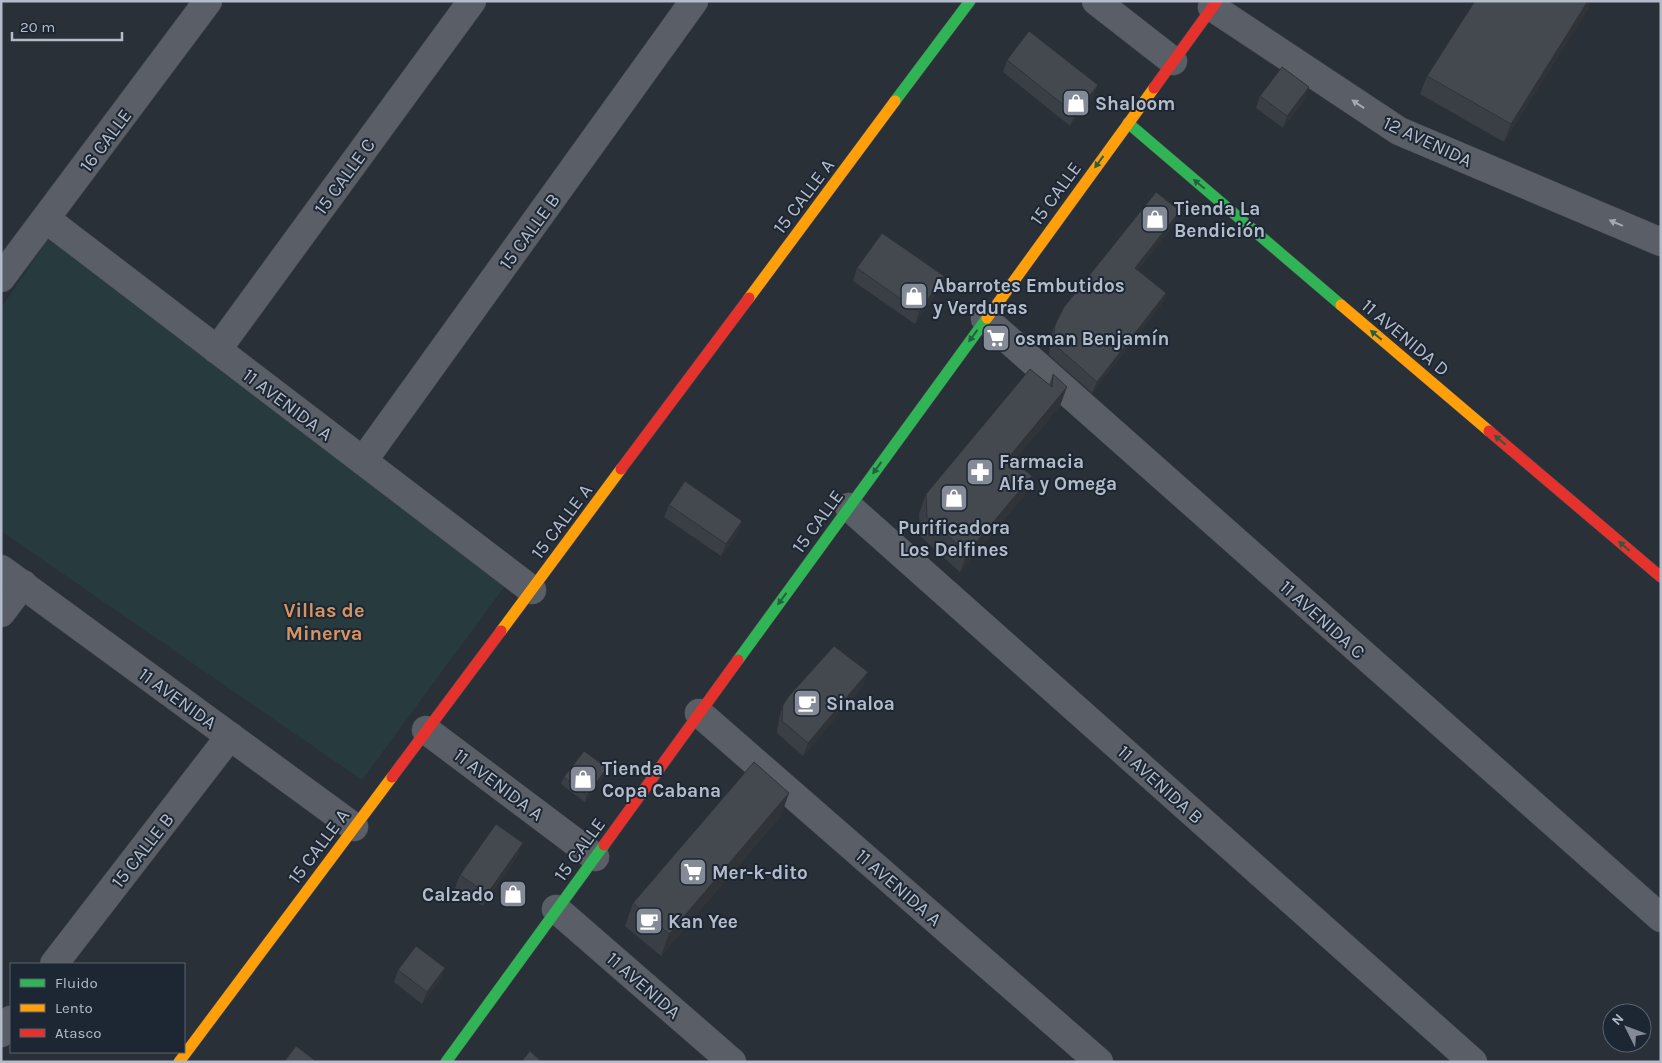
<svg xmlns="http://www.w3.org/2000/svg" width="1662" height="1063" font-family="Karla,sans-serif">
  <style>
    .green { fill: #273a3e }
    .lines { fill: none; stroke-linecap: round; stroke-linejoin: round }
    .street-casing { stroke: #484c53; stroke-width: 29 }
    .fast-casing { stroke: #484c53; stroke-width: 12 }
    .slow-casing { stroke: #484c53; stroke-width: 12 }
    .jam-casing { stroke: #484c53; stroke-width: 12 }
    .street { stroke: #5a5e66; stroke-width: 28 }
    .fast { stroke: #30b455; stroke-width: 11 }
    .slow { stroke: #ff9f0a; stroke-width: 11 }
    .jam { stroke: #e5322d; stroke-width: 11 }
    .wall { fill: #3a3f45 }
    .shaded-wall { fill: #303338 }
    .building { fill: #444950; stroke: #303338 }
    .oneway { fill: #a2a9b5 }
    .oneway2 { fill: #255f41 }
    .labels { text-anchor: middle; stroke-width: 4; stroke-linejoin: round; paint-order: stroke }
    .poi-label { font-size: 19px; font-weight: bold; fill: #b4bcc9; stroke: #1d2633; text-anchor: start }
    .street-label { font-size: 19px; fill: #b4bcc9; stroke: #1d2633 }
    .neighbourhood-label { font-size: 20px; font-weight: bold; fill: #d59563; stroke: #1d2633 }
  </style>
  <rect width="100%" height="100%" fill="#2a3038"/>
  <path class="green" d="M49,238l461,341 -148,201 -361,-249v-223z"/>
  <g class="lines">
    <g class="street-casing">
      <g id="street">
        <path d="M1096,1l77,60"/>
        <path d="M1212,7l187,124 262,111"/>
        <path d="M46,219l486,371"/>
        <path d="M1,278l207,-277"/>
        <path d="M985,319l676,599"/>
        <path d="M217,350l255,-349"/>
        <path d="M363,461l331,-460"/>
        <path d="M849,507l624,555"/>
        <path d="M1,569l353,258"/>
        <path d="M1,613l22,-29"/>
        <path d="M699,713l400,349"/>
        <path d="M426,730l169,127"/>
        <path d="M556,909l176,153"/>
        <path d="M54,964l176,-228"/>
        <path d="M1,1033l10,-13"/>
      </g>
    </g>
    <g class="fast-casing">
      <g id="fast">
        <path d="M895,101l75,-100"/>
        <path d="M1128,123l213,182"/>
        <path d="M738,660l249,-342"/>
        <path d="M446,1062l158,-217"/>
      </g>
    </g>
    <g class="slow-casing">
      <g id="slow">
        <path d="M749,298l146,-197"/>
        <path d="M1341,305l148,126"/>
        <path d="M987,318l167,-230"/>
        <path d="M501,631l120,-162"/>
        <path d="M179,1062l213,-285"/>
      </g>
    </g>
    <g class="jam-casing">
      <g id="jam">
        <path d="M1154,88l63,-87"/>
        <path d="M1489,431l172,146"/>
        <path d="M621,469l128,-171"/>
        <path d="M392,777l109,-146"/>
        <path d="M604,845l134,-185"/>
      </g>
    </g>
    <use href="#street" class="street"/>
    <use href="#fast" class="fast"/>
    <use href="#slow" class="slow"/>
    <use href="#jam" class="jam"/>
  </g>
  <g class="wall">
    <path d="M1475,1h116l-2,7 -85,134 -84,-48 7,-18z"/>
    <path d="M1007,60l86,37 -23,29 -67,-54z"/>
    <path d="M1260,96l45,3 -22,29 -27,-20z"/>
    <path d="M1180,211l-5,12 -37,47 28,23 -5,12 -69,88 -43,-38 1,-18 5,-12z"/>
    <path d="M857,268l82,21 -24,35 -62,-43z"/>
    <path d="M1053,374l7,32 -46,55 11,34 -65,77 -40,-36 -1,-22 7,-20 123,-109z"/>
    <path d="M669,505l69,28 -17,23 -57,-39z"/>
    <path d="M864,684l-61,72 -26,-23 2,-15 4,-13z"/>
    <path d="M605,775l-20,27 -24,-18 3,-7z"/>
    <path d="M781,816l-120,140 -36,-30 8,-23z"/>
    <path d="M518,855l-35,51 -28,-18 5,-13z"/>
    <path d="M445,968l-5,12 -18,24 -28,-22 4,-12z"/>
  </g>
  <g class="shaded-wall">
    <path d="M1588,1h3l-2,7 -85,134 7,-18z"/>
    <path d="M1098,85l-5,12 -23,29 5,-12z"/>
    <path d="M1309,87l-4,12 -22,29 4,-12z"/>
    <path d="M1180,211l-5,12 -44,57 4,-12z"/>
    <path d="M944,276l-5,13 -24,35 4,-12z"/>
    <path d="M1166,293l-5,12 -69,88 5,-11z"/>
    <path d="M1067,387l-7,19 -58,70 7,-19z"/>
    <path d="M1032,476l-7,19 -65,77 7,-19z"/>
    <path d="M742,521l-4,12 -17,23 5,-12z"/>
    <path d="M868,672l-4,12 -61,72 5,-13z"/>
    <path d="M607,768l-2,7 -20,27 2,-7z"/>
    <path d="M789,793l-8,23 -120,140 8,-22z"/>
    <path d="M523,843l-5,12 -35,51 4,-12z"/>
    <path d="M445,968l-5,12 -18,24 5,-12z"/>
  </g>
  <g class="building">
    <path d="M1475,1h113l-77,123 -84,-48z"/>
    <path d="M1029,31l69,54 -23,29 -68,-54z"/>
    <path d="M1282,67l27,20 -22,29 -27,-20z"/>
    <path d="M1156,192l24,19 -45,57 31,25 -69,89 -44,-39 2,-18 9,-18z"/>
    <path d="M882,233l62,43 -25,36 -62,-44z"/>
    <path d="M1030,369l22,18 1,-13 14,13 -58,70 23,19 -65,77 -40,-36 -1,-23z"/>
    <path d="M685,481l57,40 -16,23 -57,-39z"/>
    <path d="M834,646l34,26 -60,71 -26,-22 1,-16 6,-9z"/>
    <path d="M584,751l23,17 -20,27 -23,-18z"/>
    <path d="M754,762l35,31 -120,141 -36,-31z"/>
    <path d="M496,824l27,19 -36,51 -27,-19z"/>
    <path d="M416,946l29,22 -18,24 -29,-22z"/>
    <path d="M296,1046l21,16h-33z"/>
    <path d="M530,1051l12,11h-21z"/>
  </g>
  <defs><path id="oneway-solid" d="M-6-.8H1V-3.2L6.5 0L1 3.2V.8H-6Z" transform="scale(1.25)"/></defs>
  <g class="oneway">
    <use href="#oneway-solid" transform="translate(1358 104) rotate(-146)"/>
    <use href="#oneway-solid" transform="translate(1616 223) rotate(-157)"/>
  </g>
  <g class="oneway2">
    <use href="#oneway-solid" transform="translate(1099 162) rotate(126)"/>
    <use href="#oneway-solid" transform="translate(1199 184) rotate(-140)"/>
    <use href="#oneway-solid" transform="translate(1376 335) rotate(-140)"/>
    <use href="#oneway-solid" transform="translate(973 336) rotate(126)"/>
    <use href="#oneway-solid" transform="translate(1500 440) rotate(-140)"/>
    <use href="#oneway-solid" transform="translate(877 468) rotate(126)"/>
    <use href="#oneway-solid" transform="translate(1624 546) rotate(-140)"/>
    <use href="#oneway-solid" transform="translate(782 599) rotate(126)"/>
  </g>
  <defs>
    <g id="shop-square" transform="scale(1.4375)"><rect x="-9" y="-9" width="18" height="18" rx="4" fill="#848b96" stroke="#1d2633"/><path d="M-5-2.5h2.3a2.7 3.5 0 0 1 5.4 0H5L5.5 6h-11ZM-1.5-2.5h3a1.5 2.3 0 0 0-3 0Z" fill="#fff"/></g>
    <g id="supermarket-square" transform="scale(1.4375)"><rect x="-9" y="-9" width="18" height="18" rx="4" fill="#848b96" stroke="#1d2633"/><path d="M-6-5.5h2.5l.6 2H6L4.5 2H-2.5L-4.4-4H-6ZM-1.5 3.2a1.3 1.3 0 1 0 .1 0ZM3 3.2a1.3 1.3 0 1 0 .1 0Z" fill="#fff"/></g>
    <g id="pharmacy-square" transform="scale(1.4375)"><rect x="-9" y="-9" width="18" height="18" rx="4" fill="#848b96" stroke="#1d2633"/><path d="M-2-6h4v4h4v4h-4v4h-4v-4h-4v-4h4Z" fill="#fff"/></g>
    <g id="cafe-square" transform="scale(1.4375)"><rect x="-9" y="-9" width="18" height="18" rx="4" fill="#848b96" stroke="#1d2633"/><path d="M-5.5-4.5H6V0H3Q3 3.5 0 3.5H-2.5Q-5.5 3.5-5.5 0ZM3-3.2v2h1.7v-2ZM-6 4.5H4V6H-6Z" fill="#fff"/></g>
  </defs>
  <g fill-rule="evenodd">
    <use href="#shop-square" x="1076" y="103"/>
    <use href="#shop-square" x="1155" y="219"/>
    <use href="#shop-square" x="914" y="296"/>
    <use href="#supermarket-square" x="996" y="338"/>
    <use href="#pharmacy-square" x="980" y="472"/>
    <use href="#shop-square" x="954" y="498"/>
    <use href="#cafe-square" x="807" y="703"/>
    <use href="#shop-square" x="583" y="779"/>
    <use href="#supermarket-square" x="693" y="872"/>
    <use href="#shop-square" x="513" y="894"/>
    <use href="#cafe-square" x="649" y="921"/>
  </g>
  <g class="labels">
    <g class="poi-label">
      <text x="1095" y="110">Shaloom</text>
      <text x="1174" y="215">Tienda La<tspan x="1174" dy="22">Bendición</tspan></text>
      <text x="933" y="292">Abarrotes Embutidos<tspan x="933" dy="22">y Verduras</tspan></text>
      <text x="1015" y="345">osman Benjamín</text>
      <text x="999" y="468">Farmacia<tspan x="999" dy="22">Alfa y Omega</tspan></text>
      <text x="954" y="534" text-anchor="middle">Purificadora<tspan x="954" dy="22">Los Delfines</tspan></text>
      <text x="826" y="710">Sinaloa</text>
      <text x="602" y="775">Tienda<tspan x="602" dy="22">Copa Cabana</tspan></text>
      <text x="712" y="879">Mer-k-dito</text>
      <text x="494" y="901" text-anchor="end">Calzado</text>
      <text x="668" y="928">Kan Yee</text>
    </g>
    <g class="street-label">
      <text transform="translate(105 140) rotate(-53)" y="7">16 CALLE</text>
      <text transform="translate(1428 141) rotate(25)" y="7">12 AVENIDA</text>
      <text transform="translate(344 176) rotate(-54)" y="7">15 CALLE C</text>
      <text transform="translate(1055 193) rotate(-54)" y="7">15 CALLE</text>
      <text transform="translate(803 196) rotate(-53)" y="7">15 CALLE A</text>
      <text transform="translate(529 231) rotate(-54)" y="7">15 CALLE B</text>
      <text transform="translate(1406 337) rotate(40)" y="7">11 AVENIDA D</text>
      <text transform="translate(288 404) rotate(37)" y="7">11 AVENIDA A</text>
      <text transform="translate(561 521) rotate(-53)" y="7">15 CALLE A</text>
      <text transform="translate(817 521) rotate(-54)" y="7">15 CALLE</text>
      <text transform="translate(1323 619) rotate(42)" y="7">11 AVENIDA C</text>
      <text transform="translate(178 698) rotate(36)" y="7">11 AVENIDA</text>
      <text transform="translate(499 784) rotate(37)" y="7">11 AVENIDA A</text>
      <text transform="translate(1161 784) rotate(42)" y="7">11 AVENIDA B</text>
      <text transform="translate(318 846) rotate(-53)" y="7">15 CALLE A</text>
      <text transform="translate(579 849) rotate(-54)" y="7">15 CALLE</text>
      <text transform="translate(142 850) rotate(-52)" y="7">15 CALLE B</text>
      <text transform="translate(899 887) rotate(41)" y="7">11 AVENIDA A</text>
      <text transform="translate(644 985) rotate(41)" y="7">11 AVENIDA</text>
    </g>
    <g class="neighbourhood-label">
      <text x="324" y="617">Villas de<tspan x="324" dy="23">Minerva</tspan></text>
    </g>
  </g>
  <rect width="1662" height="1063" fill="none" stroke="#b4bcc9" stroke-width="5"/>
  <rect x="10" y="963" width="175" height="90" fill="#1d2633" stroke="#59626f"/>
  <rect x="20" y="979" width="25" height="8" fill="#30b455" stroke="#59626f"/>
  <text x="55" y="988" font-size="15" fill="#b4bcc9">Fluido</text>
  <rect x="20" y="1004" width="25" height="8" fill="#ff9f0a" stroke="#59626f"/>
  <text x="55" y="1013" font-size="15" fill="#b4bcc9">Lento</text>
  <rect x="20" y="1029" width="25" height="8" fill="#e5322d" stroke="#59626f"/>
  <text x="55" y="1038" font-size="15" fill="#b4bcc9">Atasco</text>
  <g transform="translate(1627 1028) rotate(312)"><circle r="24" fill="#1d2633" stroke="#59626f"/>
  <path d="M0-4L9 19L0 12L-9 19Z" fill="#848b96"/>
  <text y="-8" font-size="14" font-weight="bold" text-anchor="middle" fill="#b4bcc9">N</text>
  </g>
  <path d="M12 32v8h110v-8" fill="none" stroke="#b4bcc9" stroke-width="2.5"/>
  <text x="20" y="32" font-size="15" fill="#b4bcc9" stroke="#1d2633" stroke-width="4" paint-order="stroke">20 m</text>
</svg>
